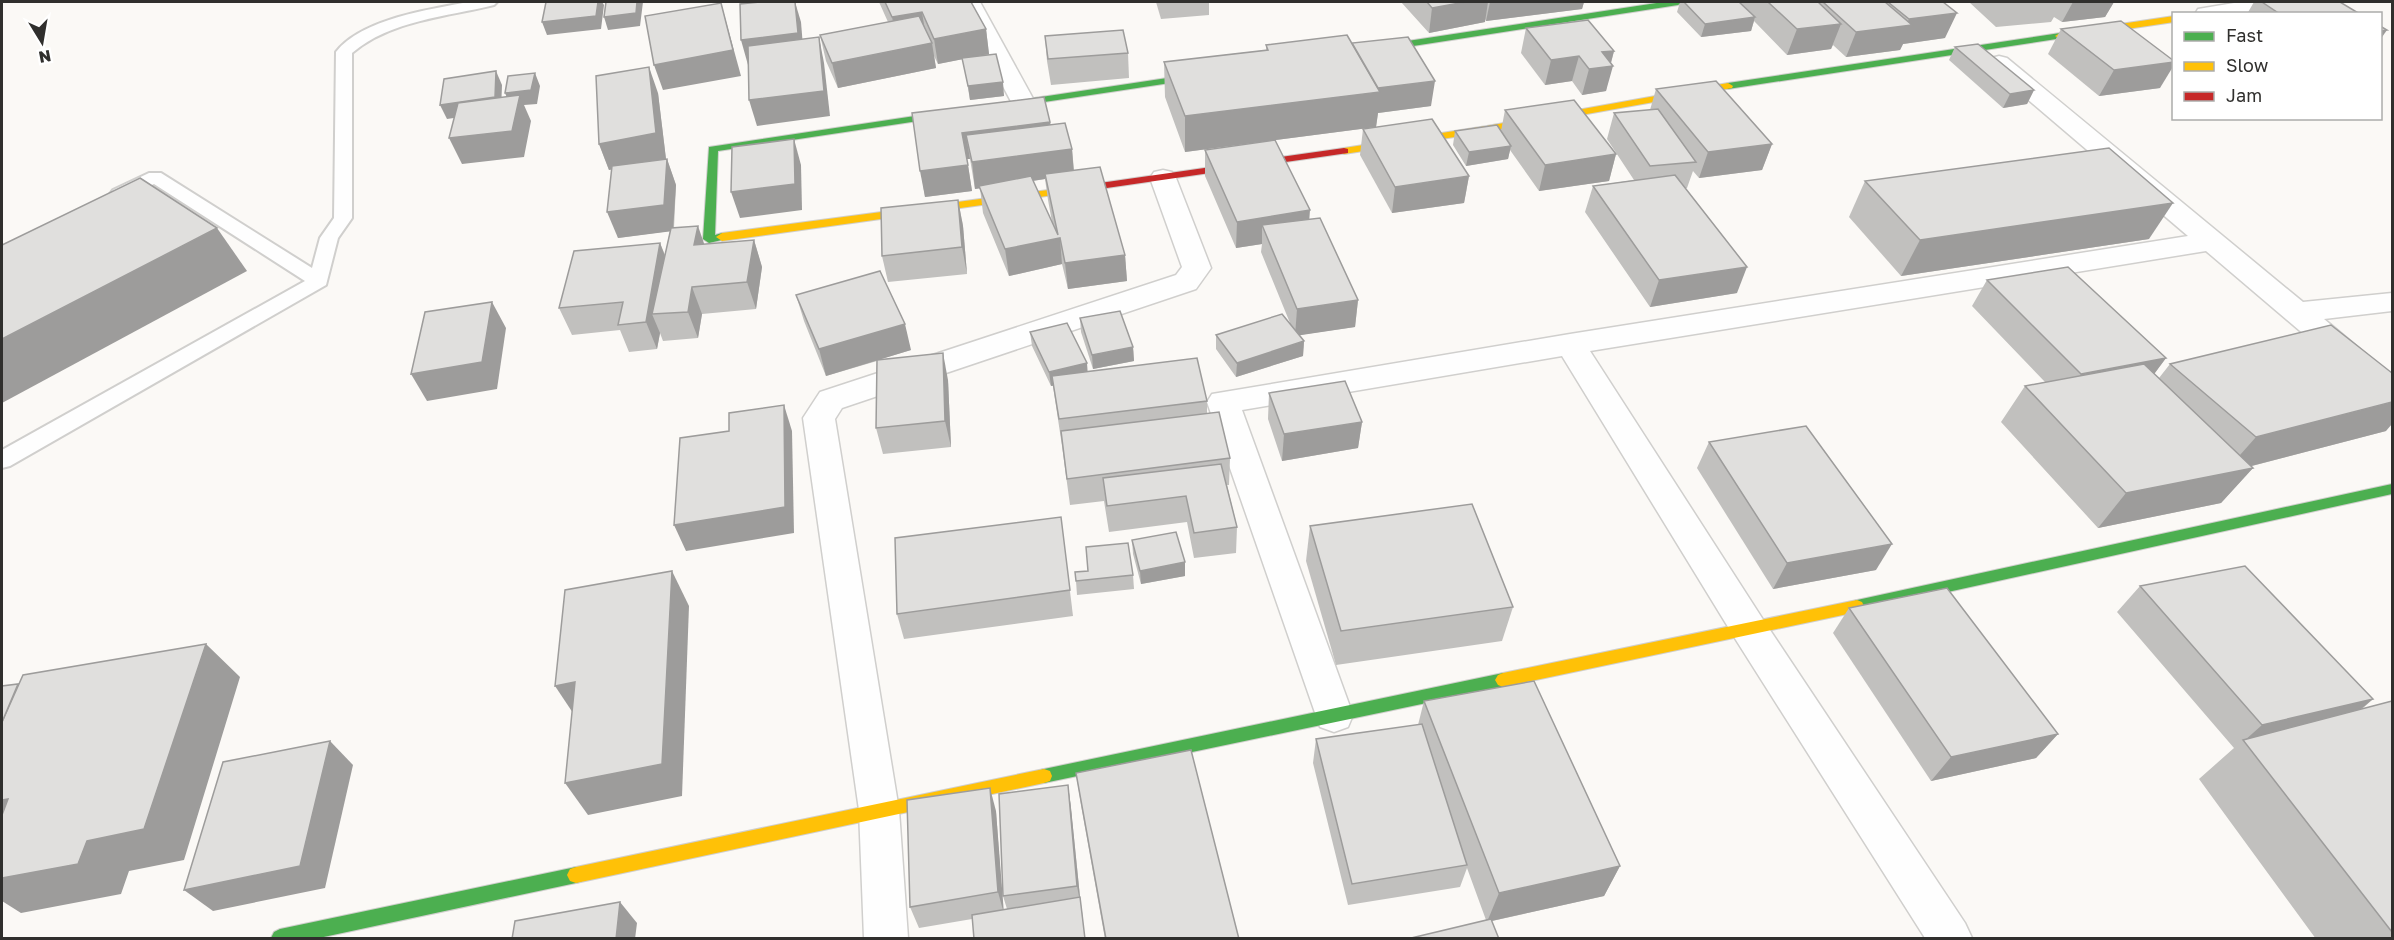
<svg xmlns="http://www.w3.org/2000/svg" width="2394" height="940" font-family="'Golos Text',sans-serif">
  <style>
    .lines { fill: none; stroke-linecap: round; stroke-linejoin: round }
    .lane-casing { stroke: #d0cfcd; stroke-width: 4 }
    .street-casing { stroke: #d0cfcd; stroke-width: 3 }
    .fast-casing { stroke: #d0cfcd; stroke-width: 2 }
    .slow-casing { stroke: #d0cfcd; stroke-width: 2 }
    .jam-casing { stroke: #d0cfcd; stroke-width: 2 }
    .lane { fill: #fefefe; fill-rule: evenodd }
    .street { fill: #fefefe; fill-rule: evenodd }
    .fast { fill: #4caf50; fill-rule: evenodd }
    .slow { fill: #ffc107; fill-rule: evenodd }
    .jam { fill: #c62828; fill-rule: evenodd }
    .wall { fill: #c1c0be; fill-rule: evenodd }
    .shaded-wall { fill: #9d9c9b }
    .building { fill: #e0dfdd; stroke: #9d9c9b; stroke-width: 1.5 }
  </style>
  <rect width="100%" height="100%" fill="#fbf9f6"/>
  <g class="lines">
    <g class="lane-casing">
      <path id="lane" d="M469,2h28l-3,3c-48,12 -103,15 -142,48v165l-14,20 -12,47 -316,181 -8,2v-18l303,-169 -151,-97 -29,14h-12l-3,-4 3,-4 36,-17h12l151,95 8,-30 14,-20 2,-166c25,-33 95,-43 133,-50z"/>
    </g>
    <g class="street-casing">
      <g id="street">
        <path d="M958,2h22l56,102 -3,5 -9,2 -9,-2z"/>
        <path d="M2240,2h47l-3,5 -36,7h-53l3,-5z"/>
        <path d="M1999,56l8,2 296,244 89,-9v18l-68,8 68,57v27l-11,-3 -175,-149 -616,100 172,267 203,305 7,15h-47l-189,-298 -174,-284 -320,54 111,305 -5,12 -14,5 -14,-5 -113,-325 5,-8 358,-60 618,-98 -197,-168 -4,-5 4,-5z"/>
        <path d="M1163,170l9,2 4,6 35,90 -15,21 -354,119 -7,11 64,391 9,128h-44l-5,-128 -56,-392 17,-26 356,-117 6,-8 -32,-89 4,-6z"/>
      </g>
    </g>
    <g class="fast-casing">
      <g id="fast">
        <path d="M1663,2h20l-5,3 -310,48 -5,-3 5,-3z"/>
        <path d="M2060,33l5,3 -2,2 -335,51 -5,-3 5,-3z"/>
        <path d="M1207,72l3,1v4l-492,74 -3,84 7,-2 6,4 -2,2 -17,4 -6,-4 6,-92z"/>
        <path d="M2392,484v10l-535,118 -5,-2 -2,-4 2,-4 5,-2z"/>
        <path d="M1503,673l5,2 3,5 -3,5 -5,2 -459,96 -6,-2 -2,-5 2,-5 6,-2z"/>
        <path d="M576,867l6,2 3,6 -3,6 -6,2 -257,55h-48l3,-6 6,-3z"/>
      </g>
    </g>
    <g class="slow-casing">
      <g id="slow">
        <path d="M2174,16v6l-114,17 -5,-3 5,-3z"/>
        <path d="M1728,83l5,3 -1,2 -245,44 -143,22 -5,-3 5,-3 143,-22z"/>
        <path d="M1093,184l4,1v4l-375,52 -6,-4 6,-4z"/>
        <path d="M1857,600l5,2 2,4 -2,4 -5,2 -354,75 -5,-2 -3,-5 3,-5 5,-2z"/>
        <path d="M1044,769l6,2 2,5 -2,5 -6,2 -468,100 -6,-2 -3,-6 3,-6 6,-2z"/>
      </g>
    </g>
    <g class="jam-casing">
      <path id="jam" d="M1344,148l4,1v4l-255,37 -5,-3 5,-3z"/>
    </g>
    <use href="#lane" class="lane"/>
    <use href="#street" class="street"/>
    <use href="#fast" class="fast"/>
    <use href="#slow" class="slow"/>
    <use href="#jam" class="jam"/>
  </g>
  <g class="wall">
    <path d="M879,2h92l15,27 3,25 15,42 -34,4 -7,-41 -25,5 -4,-8 2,12 -98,20 -12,-27 -6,-26 68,-13z"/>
    <path d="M1156,2h53v13l-48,4z"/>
    <path d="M1401,2h183l-2,7 -96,12 -1,-2v3l-56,11z"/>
    <path d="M1680,2h263l2,36 -42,6 -3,6 -54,7 -13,-12 -2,4 -44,6 -33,-34 -3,10 -50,6 -24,-25z"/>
    <path d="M1969,2h145l-9,15 -43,5 -8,-5 -3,5 -55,5z"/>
    <path d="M2254,2h86l20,12h-113z"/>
    <path d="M1526,28l88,23 -3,12 -5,28 -24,4 -10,-14 -27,4 -24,-32z"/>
    <path d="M2061,29l99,59 -61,8 -51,-42z"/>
    <path d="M1045,36l83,17 1,25 -78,7 -4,-24z"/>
    <path d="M1352,43l79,63 -53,7 -2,14 -191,25 -20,-55 -1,-35 102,-12v-5z"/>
    <path d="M1955,47l79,43 -7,14 -24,4 -54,-48z"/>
    <path d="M1656,89l116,55 -10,26 -63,8 -6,-7 -6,17h-2l52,105 -87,14 -65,-95 8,-26 41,-6 -27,-41 7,-26 36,-3z"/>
    <path d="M658,93l8,66h1l9,26 -2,43 30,16 50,-4 8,27 -6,42 -54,5 -4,24 -35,3 -3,-8 -3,16 -28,3 -9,-22 -48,5 -13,-27 101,-65 5,12 5,-24 -52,7 -6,-69 -3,1 -10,-26z"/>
    <path d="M1505,110l111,44 -7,27 -70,10 -29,-41 -2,9 -42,7 -13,-21 2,-14h46z"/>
    <path d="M912,113l138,9 1,3 21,24 2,21 51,85 2,26 -59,8 -6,-25 -53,12 -26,-63 -3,-25 -5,1 -5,-30h-3l5,32 -47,6zM1045,179l3,21 4,22 -19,-41z"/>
    <path d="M1363,129l106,47 -5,27 -72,10 -32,-58z"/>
    <path d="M1205,150l104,69 49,81 -3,27 -56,8 5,6 -1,15 -67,21 -20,-28v-14l74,-12 -29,-71 1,-8 -26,4 -31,-72z"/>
    <path d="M1865,181l284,58 -248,37 -52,-59z"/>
    <path d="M958,200l5,26 4,48 -79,8 -6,-26z"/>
    <path d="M1987,280l179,78 -12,16 5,4 11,-14 216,67 -134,35 1,2 -32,35 -123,25 -97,-106 24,-36 20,-4 -73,-76z"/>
    <path d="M796,295l115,55 -30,9 67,21 3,67 -68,7 -7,-26 1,-67 -51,15 -22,-55z"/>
    <path d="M1080,318l53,29 1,14 -41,8 -12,-37z"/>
    <path d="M1030,332l57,31v8l120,30v13l23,44 -1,27h-2l10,42 -1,26 -42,5 -7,-36 -78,10 -5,-31 -34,4 -8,-59 -9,-60h-2l-19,-40z"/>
    <path d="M1269,393l93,29 -4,26 -76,13 -14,-42z"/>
    <path d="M1709,442l167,128 -103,19 -76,-121z"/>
    <path d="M1061,517l12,99 -169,23 -7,-25z"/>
    <path d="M1310,526l203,81 -11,34 -166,24 -30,-104z"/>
    <path d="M1132,540l53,22v14l-44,8 -8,-30z"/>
    <path d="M1133,575l1,14 -57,6 -1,-14z"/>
    <path d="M2140,586l233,113 -11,10 30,-8v238h-76l-117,-160 35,-31 -117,-136z"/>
    <path d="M1849,608l209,126 -22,24 -105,23 -98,-148z"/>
    <path d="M1424,701l196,165 -16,30 -112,25 -6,-1 -19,-52 -7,19 -112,18 -35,-142 3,-24 102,-14z"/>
    <path d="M1076,773l163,166h-134l-24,-134z"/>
    <path d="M1068,785l3,23 9,89 3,21 -111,1 -53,9 -9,-21 86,-96 7,99 4,-1 -4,-13z"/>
  </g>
  <g class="shaded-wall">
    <path d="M598,2h4l2,3 -3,24 -54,6 -5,-13z"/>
    <path d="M637,2h6l-3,24 -32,4 -4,-13z"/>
    <path d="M795,2l6,20 3,37 -56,6 -7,-25z"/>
    <path d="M1465,2h23l-3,20 -56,11 3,-25z"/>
    <path d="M1490,2h94l-2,7 -96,12z"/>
    <path d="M2073,2h41l-9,15 -43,5z"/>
    <path d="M721,3l20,73 -78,14 -9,-25z"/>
    <path d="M922,12l4,25 -29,5 -5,-25z"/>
    <path d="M1957,13l-12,25 -42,6 -3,6 -54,7 10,-25 50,-7 3,-6z"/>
    <path d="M1755,17l-4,14 -50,6 4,-13z"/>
    <path d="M1841,24l-10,25 -44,6 10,-26z"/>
    <path d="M986,29l3,25 -51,10 -4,-25z"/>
    <path d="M2387,30l-7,10v-9z"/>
    <path d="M819,37l5,26 6,53 -73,10 -8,-26z"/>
    <path d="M932,43l4,25 -98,20 -6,-25z"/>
    <path d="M1614,51l-4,15h3l-7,25 -24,4 7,-26 13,-17z"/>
    <path d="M1579,56l-7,25 -27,4 6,-25z"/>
    <path d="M2174,62v3l-14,23 -61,8 15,-26z"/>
    <path d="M649,67l9,26 8,66 -57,11 -10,-26z"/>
    <path d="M496,71l6,14 -1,26 -54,8 -7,-14z"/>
    <path d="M535,73l5,13 -3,18 -13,1 7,16 -7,36 -62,7 -13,-26 62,-31 -6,-14z"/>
    <path d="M1435,81l-4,25 -53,7 -2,14 -191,25v-36l191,-28z"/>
    <path d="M1003,82l1,14 -34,4 -2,-14z"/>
    <path d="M2034,90l-7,14 -24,4 7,-14z"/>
    <path d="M1050,122l3,26 -87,-13 4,24h-4l-4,-26z"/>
    <path d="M794,139l7,26 1,45 -62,8 -9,-26z"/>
    <path d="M1772,144l-10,26 -63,8 9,-26z"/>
    <path d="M1511,146l-3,13 -42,7 3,-14z"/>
    <path d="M1072,149l2,26 -29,-1v5l-70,10 -3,-27z"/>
    <path d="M1616,154l-7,27 -70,10 6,-26z"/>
    <path d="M667,159l9,26 -3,46 -55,7 -11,-26z"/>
    <path d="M968,165l4,26 -47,6 -5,-26z"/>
    <path d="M1469,176l-5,27 -72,10 3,-26z"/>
    <path d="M958,200l5,26 4,48 -5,-27z"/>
    <path d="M2173,203l-24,36 -248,37 19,-36z"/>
    <path d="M1310,210l-2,27 -46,-12v19l-26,4 1,-26z"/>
    <path d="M698,226l9,26 -13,-7z"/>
    <path d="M217,228l30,43 -245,132v-64z"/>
    <path d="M1060,238l2,26 -53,12 -4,-27z"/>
    <path d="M754,240l8,27 -6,42 -9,-27z"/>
    <path d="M660,243l10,26 -18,45 8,19 -3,16 -11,-27z"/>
    <path d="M1125,255l2,26 -59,8 -3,-26z"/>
    <path d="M1747,267l-10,26 -87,14 9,-27z"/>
    <path d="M692,287l10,27 -4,24 -10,-26z"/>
    <path d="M1358,300l-3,27 -60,9 2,-27z"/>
    <path d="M492,302l14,26 -9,61 -70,12 -16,-27z"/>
    <path d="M905,324l6,26 -85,26 -7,-27z"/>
    <path d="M1304,341l-1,15 -67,21 1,-14z"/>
    <path d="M1133,347l1,14 -41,8 -1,-14z"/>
    <path d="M943,353l5,27 3,67 -6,-26z"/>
    <path d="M2166,358l-20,27 -84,16 19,-27z"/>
    <path d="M1087,363l1,14 -37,9 -2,-14z"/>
    <path d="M2392,402v22l-6,7 -162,42 32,-36z"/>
    <path d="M784,405l8,26 2,102 -108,18 -12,-26z"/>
    <path d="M1362,422l-4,26 -76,13 2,-27z"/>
    <path d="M2253,468l-32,35 -123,25 28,-35z"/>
    <path d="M1892,544l-16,26 -103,19 14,-26z"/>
    <path d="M1185,562v14l-44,8 -1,-13z"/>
    <path d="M672,571l17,35 -7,190 -94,19 -23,-32z"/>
    <path d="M206,644l34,33 -56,183 -55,11 -8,23 -100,19 -19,-12v-23l85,-37z"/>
    <path d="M575,682l2,37 -22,-33z"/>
    <path d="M2373,699l-30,25 -99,17 18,-16z"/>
    <path d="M2058,734l-22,24 -105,23 20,-24z"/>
    <path d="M330,741l23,24 -28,123 -112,23 -29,-21z"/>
    <path d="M1068,785l3,23 10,99 -4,-21z"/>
    <path d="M990,788l6,23 8,103 -6,-22z"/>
    <path d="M8,799l-6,34v-33z"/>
    <path d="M1620,866l-16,30 -117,26 12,-29z"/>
    <path d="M620,902l17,21 -2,16h-19z"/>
  </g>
  <g class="building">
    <path d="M546,2h52l-2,14 -54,6z"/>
    <path d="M606,2h31l-1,11 -32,4z"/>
    <path d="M760,2h35l3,31 -57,7 -1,-36z"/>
    <path d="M885,2h86l15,27 -52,10 -12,-27 -30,5z"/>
    <path d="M1427,2h38l-33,6z"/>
    <path d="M1684,2h55l16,15 -50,7z"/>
    <path d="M1768,2h50l23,22 -44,5z"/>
    <path d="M1823,2h62l27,23 -56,7z"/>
    <path d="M1888,2h55l14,11 -48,6z"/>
    <path d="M2262,2h78l20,12h-80z"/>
    <path d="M721,3l12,47 -79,15 -9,-49z"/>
    <path d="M919,16l13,27 -100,20 -12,-28z"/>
    <path d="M1588,20l26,31 -12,1 11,14 -24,3 -10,-13 -28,4 -25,-32z"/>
    <path d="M2121,21l53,40v1l-60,8 -53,-41z"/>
    <path d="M2380,26l7,4 -7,1z"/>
    <path d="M1123,30l5,23 -80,6 -3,-23z"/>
    <path d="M1347,35l33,57 -195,24 -21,-54 104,-12 -2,-5z"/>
    <path d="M819,37l5,54 -75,9 -1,-54z"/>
    <path d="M1408,37l27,44 -57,7 -26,-45z"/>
    <path d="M1978,44l56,46 -24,4 -55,-47z"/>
    <path d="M996,54l7,28 -35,4 -6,-28z"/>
    <path d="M649,67l7,66 -57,11 -3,-68z"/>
    <path d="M496,71l-1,26 -55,8 4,-26z"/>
    <path d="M535,73l-4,17 -26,3 3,-17z"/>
    <path d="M1716,81l56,63 -64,8 -52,-63z"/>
    <path d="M520,95l-8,36 -63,7 9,-35z"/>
    <path d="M1044,97l6,25 -88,11 6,32 -48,6 -8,-58z"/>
    <path d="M1574,100l42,54 -71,11 -40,-55z"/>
    <path d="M1658,109l38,53 -46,4 -36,-53z"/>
    <path d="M1432,119l37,57 -74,11 -32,-58z"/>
    <path d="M1065,123l7,26 -100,13 -6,-27z"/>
    <path d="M1497,125l14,21 -42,6 -14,-21z"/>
    <path d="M794,139l1,45 -64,8 1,-45z"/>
    <path d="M1275,140l35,70 -73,12 -32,-72z"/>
    <path d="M2109,148l64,55 -253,37 -55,-59z"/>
    <path d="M667,159l-3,46 -57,7 5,-46z"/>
    <path d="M1100,167l25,88 -60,8 -5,-25 -55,11 -26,-63 52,-10 27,59 -13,-61z"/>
    <path d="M1675,175l72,92 -88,13 -66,-94z"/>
    <path d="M140,178l77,50 -215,111v-94z"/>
    <path d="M958,200l4,47 -80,9 -1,-48z"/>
    <path d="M1320,218l38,82 -61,9 -35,-84z"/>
    <path d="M698,226l-4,19 60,-5 -7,42 -55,5 -4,25 -36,2 19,-86z"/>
    <path d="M660,243l-14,79 -28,3 5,-23 -64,6 15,-57z"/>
    <path d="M2068,267l98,91 -85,16 -94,-94z"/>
    <path d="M880,271l25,53 -86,25 -23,-54z"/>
    <path d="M492,302l-10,60 -71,12 14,-62z"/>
    <path d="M1120,311l13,36 -41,8 -12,-37z"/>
    <path d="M1282,314l22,27 -67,22 -21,-28z"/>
    <path d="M1067,323l20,40 -38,9 -19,-40z"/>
    <path d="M2331,325l61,48v29l-136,35 -86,-73z"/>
    <path d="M943,353l2,68 -69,7 1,-68z"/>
    <path d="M1197,358l10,43 -148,18 -7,-43z"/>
    <path d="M2144,364l109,104 -127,25 -101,-107z"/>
    <path d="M1345,381l17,41 -78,12 -15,-41z"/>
    <path d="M784,405l1,102 -111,18 6,-87 49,-7v-18z"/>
    <path d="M1219,412l11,46 -163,21 -6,-48z"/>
    <path d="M1806,426l86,118 -105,19 -78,-121z"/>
    <path d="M1221,464l16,63 -43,6 -8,-37 -79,10 -4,-28z"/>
    <path d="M1472,504l41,103 -172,24 -31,-105z"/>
    <path d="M1061,517l9,73 -173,24 -2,-76z"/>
    <path d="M1176,532l9,30 -45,9 -8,-31z"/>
    <path d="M1128,543l5,32 -57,6 -1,-9 13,-1 -2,-24z"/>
    <path d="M2245,566l128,133 -111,26 -122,-139z"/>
    <path d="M672,571l-10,193 -97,19 10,-101 -20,4 10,-96z"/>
    <path d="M1947,588l111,146 -107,23 -102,-149z"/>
    <path d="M206,644l-62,185 -57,12 -9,23 -76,14v-63l6,-16 -6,1v-78l21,-47z"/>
    <path d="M1534,681l86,185 -121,27 -75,-192z"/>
    <path d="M18,684l-16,38v-36z"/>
    <path d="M2392,701v231l-149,-192z"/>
    <path d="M1422,724l45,141 -115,19 -36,-145z"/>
    <path d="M330,741l-30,125 -116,24 39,-128z"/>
    <path d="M1191,750l48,189h-133l-30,-166z"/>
    <path d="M1068,785l9,101 -74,10 -4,-102z"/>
    <path d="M990,788l8,104 -88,15 -3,-107z"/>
    <path d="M1080,897l5,42h-111l-2,-24z"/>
    <path d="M620,902l-4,37h-104l3,-18z"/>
    <path d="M1491,919l8,20h-92z"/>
  </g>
  <rect width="2394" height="940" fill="none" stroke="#302f2d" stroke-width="6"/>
  <rect x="2172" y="12" width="210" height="108" fill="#ffffff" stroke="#acacab" stroke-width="1.5"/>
  <rect x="2184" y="32" width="30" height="9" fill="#4caf50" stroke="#acacab" stroke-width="1.5"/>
  <text x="2226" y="42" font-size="18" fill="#302f2d">Fast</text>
  <rect x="2184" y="62" width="30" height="9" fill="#ffc107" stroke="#acacab" stroke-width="1.5"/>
  <text x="2226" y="72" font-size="18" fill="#302f2d">Slow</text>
  <rect x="2184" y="92" width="30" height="9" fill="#c62828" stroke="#acacab" stroke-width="1.5"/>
  <text x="2226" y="102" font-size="18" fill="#302f2d">Jam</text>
  <g transform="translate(42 42) rotate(169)" stroke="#ffffff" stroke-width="4.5" paint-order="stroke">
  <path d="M0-4.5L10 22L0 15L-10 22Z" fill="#302f2d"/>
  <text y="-9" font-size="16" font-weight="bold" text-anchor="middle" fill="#302f2d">N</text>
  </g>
</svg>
